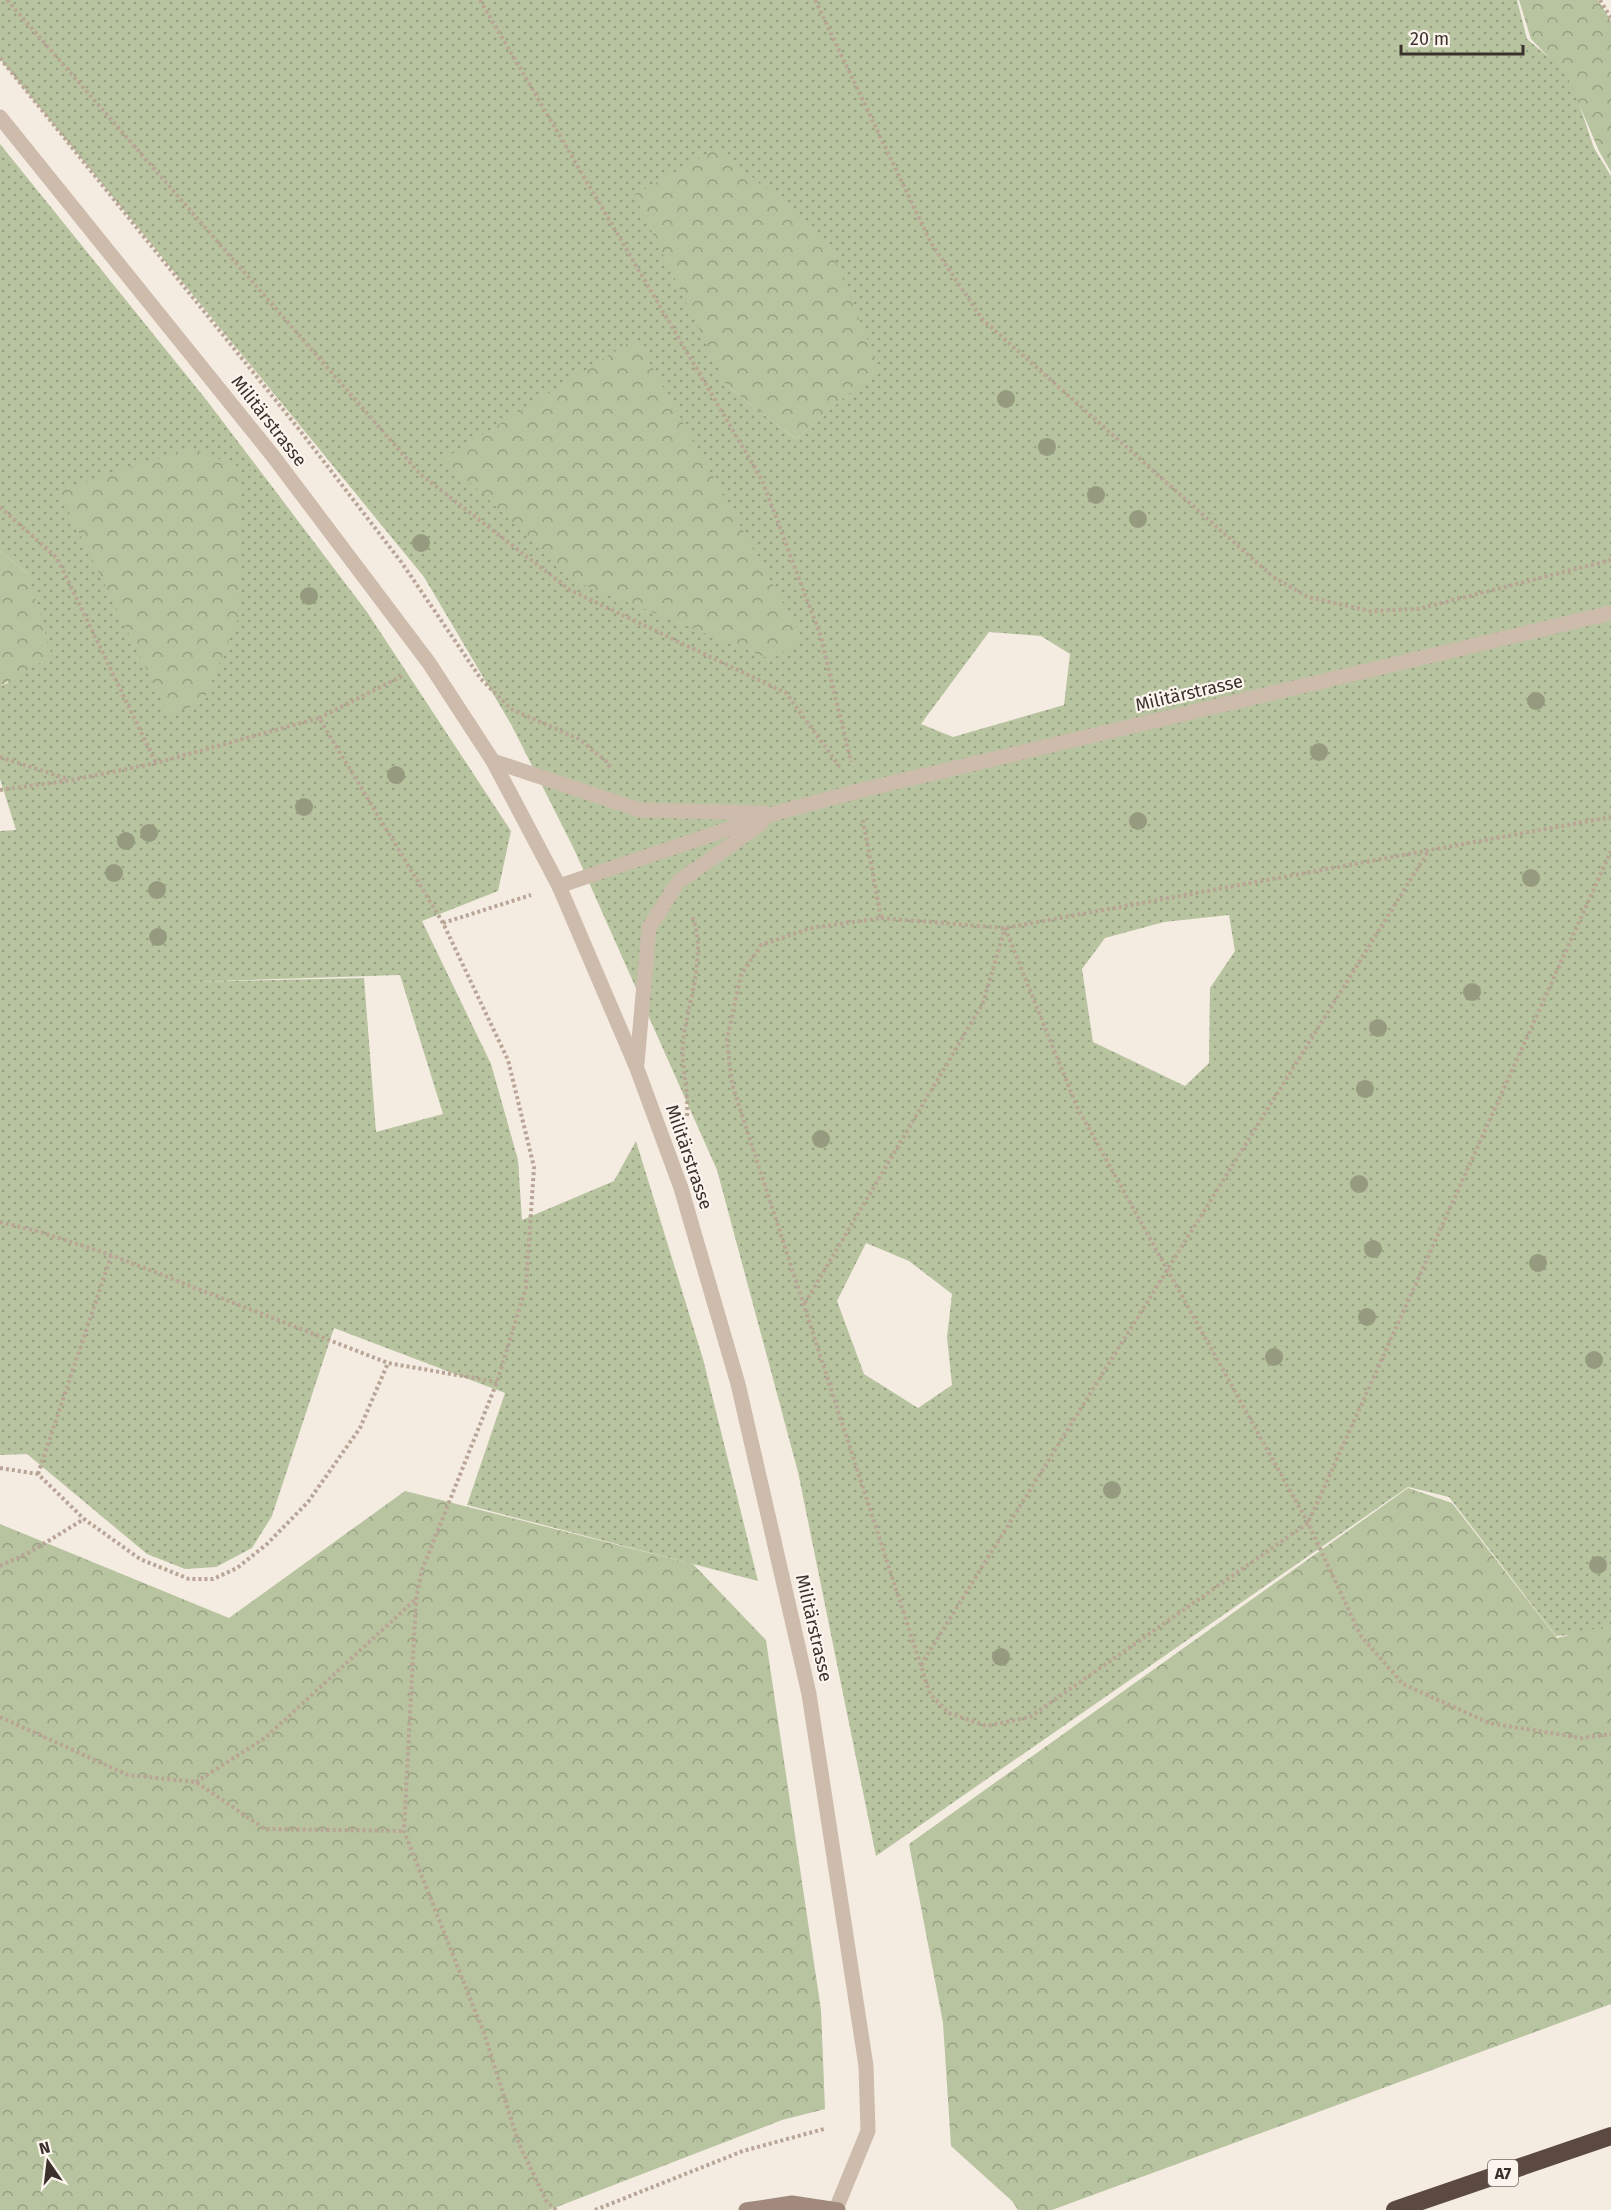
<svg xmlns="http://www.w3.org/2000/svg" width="1611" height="2210" font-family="'Fira Sans',sans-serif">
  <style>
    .grass { fill: url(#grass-dots); fill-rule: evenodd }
    .forest { fill: url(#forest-crowns) }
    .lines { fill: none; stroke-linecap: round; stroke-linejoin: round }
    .path { stroke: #b9a596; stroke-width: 4; stroke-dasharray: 3 3; stroke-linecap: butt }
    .street { stroke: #cdbbac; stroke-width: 15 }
    .secondary { stroke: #a18a7d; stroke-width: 15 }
    .highway { stroke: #5c4a42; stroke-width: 18 }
    .tree { fill: #969b7f }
    .labels { text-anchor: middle; stroke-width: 4.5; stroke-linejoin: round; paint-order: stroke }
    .shield { fill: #fbf5ee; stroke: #756b66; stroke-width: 1.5 }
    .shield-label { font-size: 16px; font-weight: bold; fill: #3b302b }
    .street-label { font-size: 18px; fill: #3b302b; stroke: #fbf5ee }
  </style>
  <defs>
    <pattern id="grass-dots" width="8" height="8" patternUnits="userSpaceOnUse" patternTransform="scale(1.5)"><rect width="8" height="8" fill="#b8c4a0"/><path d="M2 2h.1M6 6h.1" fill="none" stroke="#97a083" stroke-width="1.8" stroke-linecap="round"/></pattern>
    <pattern id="forest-crowns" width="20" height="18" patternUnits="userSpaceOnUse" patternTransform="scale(1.5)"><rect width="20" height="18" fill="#b8c4a0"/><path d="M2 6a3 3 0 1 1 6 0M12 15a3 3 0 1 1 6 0" fill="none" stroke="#97a083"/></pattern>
  </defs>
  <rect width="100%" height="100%" fill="#f4ebe1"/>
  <g class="grass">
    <path d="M0,0h1517l10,39 42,35 25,74 17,28v1456l-55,4 -107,-139 -41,-10 -532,369 -78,-384 -81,-302 -143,-321 -62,-123 -88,-149 -424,-518zM879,367l-83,72 -69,-53zM989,632l52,4 29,18 -6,51 -111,32 -32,-13zM1229,915l6,36 -25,37 -1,75 -24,23 -92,-44 -11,-73 23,-31 59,-16zM866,1243l43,18 43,33 -5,43 5,48 -34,23 -54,-34 -27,-73z"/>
    <path d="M0,144l208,258 159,210 144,219 -13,60 -76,30 69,143 27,96 4,60 92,-39 22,-40 67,218 55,222 -291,-76 38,-112 -171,-65 -62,188 -20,32 -36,19 -31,2 -38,-15 -120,-100 -27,1v-624l16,-1 -16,-51v-93l8,-3 20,-109 -28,-23zM400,975l43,139 -67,18 -12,-154 -177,4z"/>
  </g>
  <g class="forest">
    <path d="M1519,0h79l13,21v151l-12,-21 -32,-75 -36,-37z"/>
    <path d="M718,148l110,94 51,126 -83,71 -69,-53 -93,-191z"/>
    <path d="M636,338l166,299 -30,23 -193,-77 -135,-124z"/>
    <path d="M192,448l49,20 -3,151 -35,83 -34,13 -111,-225z"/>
    <path d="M0,551l28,23 24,82 -52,30z"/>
    <path d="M1408,1488l44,15 105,135 54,-13v379l-559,206h-34l-6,-9 -61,-55 -8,-123 -34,-179z"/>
    <path d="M405,1491l288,73 73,76 55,370 4,99 -43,11 -233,90h-549v-686l229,94z"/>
  </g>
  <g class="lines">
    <g class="path">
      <path d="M7,0l413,474 150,116 216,103 54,74"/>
      <path d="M480,0l282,480 59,157 30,125"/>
      <path d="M815,0l116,243 52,77 289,256 36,21 62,14 48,-2 193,-49"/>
      <path d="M1600,0l11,18"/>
      <path d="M0,58l298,370 104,135 79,116 30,30 68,30 27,22 6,9"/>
      <path d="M0,507l57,51 99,205"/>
      <path d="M319,718l85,-43"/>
      <path d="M0,757l68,22"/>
      <path d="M0,790l72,-10 84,-17 163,-45 124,205 65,137 26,107 -8,120 -29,95 -75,188 -6,29 -12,232 81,205 34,108 28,58 9,8"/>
      <path d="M863,820l18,98 -70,10 -50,17 -20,30 -14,65 5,44 198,610 19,19 38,13 43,-9 278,-194 303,-672"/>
      <path d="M881,918l124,10 606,-111"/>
      <path d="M443,923l88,-28"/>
      <path d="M1005,928l72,179 231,416 53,113 42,48 86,39 93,15 29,-4"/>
      <path d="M687,1116c2,-25 -6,-49 -4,-73 4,-40 25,-89 9,-127"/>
      <path d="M0,1222l37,9 74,24 277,108 109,19"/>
      <path d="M805,1303l178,-300 22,-75"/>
      <path d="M0,1468l38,6 46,45 56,40 49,20h24l24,-11 30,-24 41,-42 52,-74 28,-65"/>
      <path d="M38,1474l73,-218"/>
      <path d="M0,1566l32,-15 52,-32"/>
      <path d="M921,1665l508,-815"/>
      <path d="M0,1717l128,58 68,7 69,47 139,2"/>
      <path d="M196,1782l69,-44 151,-139"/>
      <path d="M595,2210l148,-59 81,-22"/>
    </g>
    <g class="street">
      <path d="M0,117l273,339 156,207 64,98 66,125 77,180 45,122 57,196 71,310 57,372 2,65 -32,78"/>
      <path d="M493,761l147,49 124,3"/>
      <path d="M559,886l217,-73 82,-22 753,-178"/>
      <path d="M637,1063l12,-135 29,-46 83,-58"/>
    </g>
    <path class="secondary" d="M746,2210l46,-7 46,7"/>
    <path class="highway" d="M1395,2210l216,-74"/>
  </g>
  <g class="tree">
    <circle cx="1006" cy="399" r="9"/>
    <circle cx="1047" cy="447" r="9"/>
    <circle cx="1096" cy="495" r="9"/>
    <circle cx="1138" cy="519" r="9"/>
    <circle cx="421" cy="543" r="9"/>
    <circle cx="309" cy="596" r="9"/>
    <circle cx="1536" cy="701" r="9"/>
    <circle cx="1319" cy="752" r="9"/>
    <circle cx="396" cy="775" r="9"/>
    <circle cx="304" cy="807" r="9"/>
    <circle cx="1138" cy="821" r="9"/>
    <circle cx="149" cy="833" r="9"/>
    <circle cx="126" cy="841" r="9"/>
    <circle cx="114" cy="873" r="9"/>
    <circle cx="1531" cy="878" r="9"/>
    <circle cx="157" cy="890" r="9"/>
    <circle cx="158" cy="937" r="9"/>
    <circle cx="1472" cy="992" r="9"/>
    <circle cx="1378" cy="1028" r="9"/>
    <circle cx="1365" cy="1089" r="9"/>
    <circle cx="821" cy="1139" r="9"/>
    <circle cx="1359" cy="1184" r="9"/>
    <circle cx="1373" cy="1249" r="9"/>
    <circle cx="1538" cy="1263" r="9"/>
    <circle cx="1367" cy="1317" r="9"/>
    <circle cx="1274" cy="1357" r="9"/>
    <circle cx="1594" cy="1360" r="9"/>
    <circle cx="1112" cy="1490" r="9"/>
    <circle cx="1598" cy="1565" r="9"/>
    <circle cx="1001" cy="1657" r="9"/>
  </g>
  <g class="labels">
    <rect class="shield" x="1488" y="2160" width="30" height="26" rx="4.5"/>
    <g class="shield-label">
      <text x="1503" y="2179">A7</text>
    </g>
    <g class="street-label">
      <text transform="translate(269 421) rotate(52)" y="6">Militärstrasse</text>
      <text transform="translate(1189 693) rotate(-13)" y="6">Militärstrasse</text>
      <text transform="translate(689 1157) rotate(71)" y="6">Militärstrasse</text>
      <text transform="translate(814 1628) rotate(77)" y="6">Militärstrasse</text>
    </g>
  </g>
  <g transform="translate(48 2162) rotate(346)" stroke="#fbf5ee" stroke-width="4.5" paint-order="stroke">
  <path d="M0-4.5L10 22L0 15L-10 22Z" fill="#3b302b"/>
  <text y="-9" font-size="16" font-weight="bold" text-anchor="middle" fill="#3b302b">N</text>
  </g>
  <path d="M1401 45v9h122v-9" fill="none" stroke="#3b302b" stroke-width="3"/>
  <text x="1410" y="45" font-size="18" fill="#3b302b" stroke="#fbf5ee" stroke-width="4.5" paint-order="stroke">20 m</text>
</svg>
